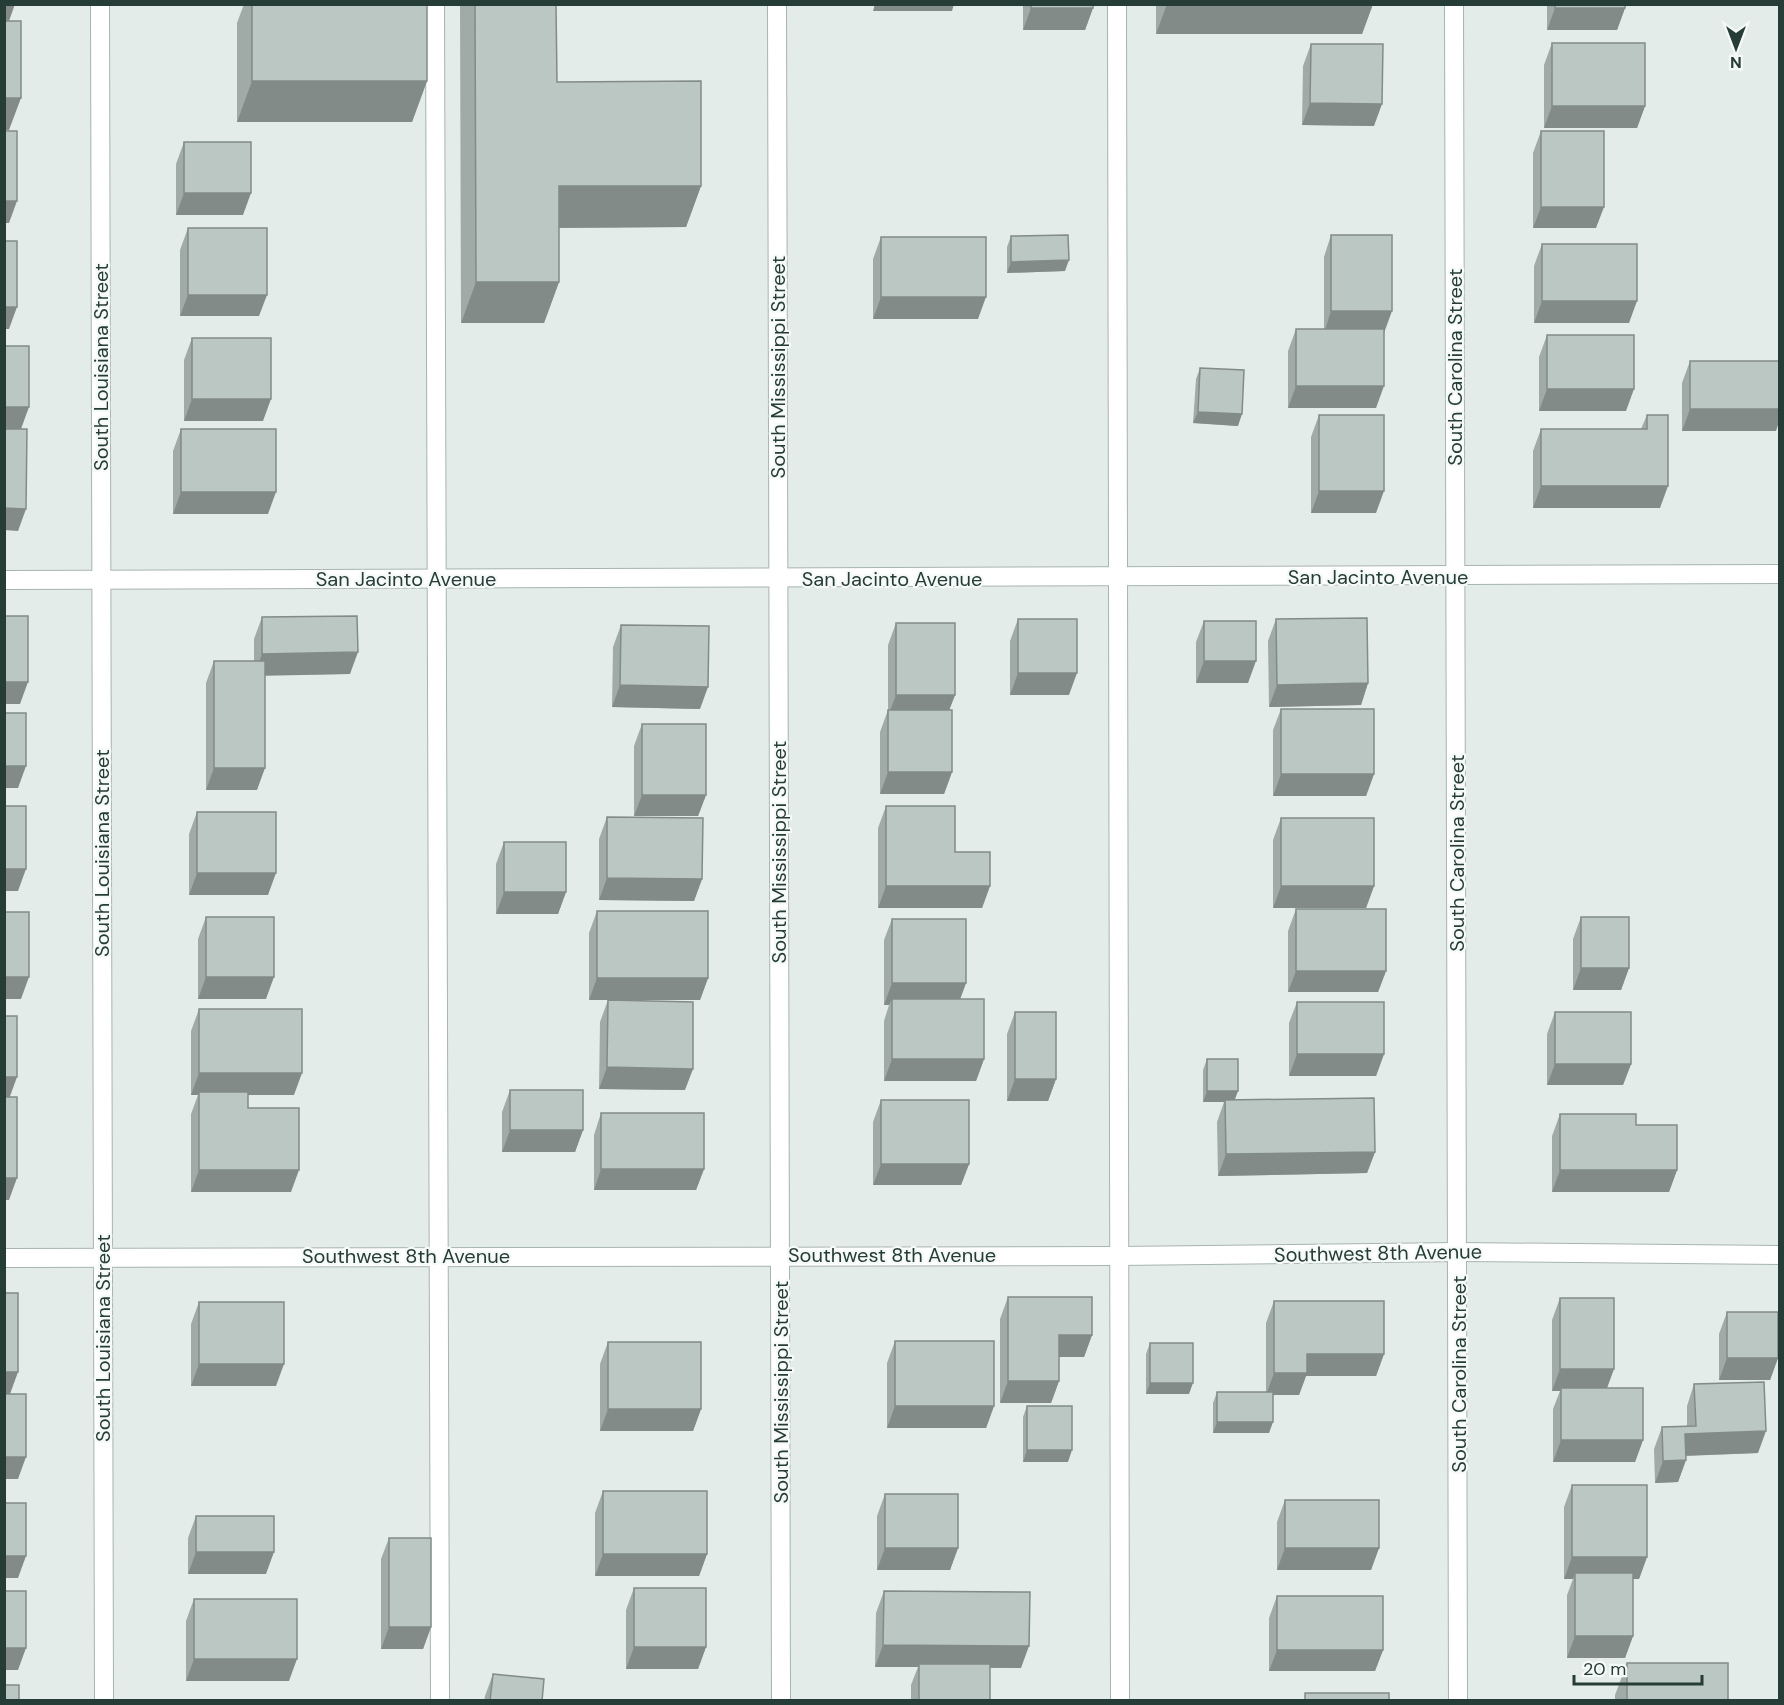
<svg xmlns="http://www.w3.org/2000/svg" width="1784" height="1705" font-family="'DM Sans',sans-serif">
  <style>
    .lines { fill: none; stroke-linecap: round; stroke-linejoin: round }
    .service-casing { stroke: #a7b4b0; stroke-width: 20 }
    .minor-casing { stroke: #a7b4b0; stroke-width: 20 }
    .service { stroke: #fff; stroke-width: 18 }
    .minor { stroke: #fff; stroke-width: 18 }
    .wall { fill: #a0aba7 }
    .shaded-wall { fill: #828b88 }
    .building { fill: #bac7c2; stroke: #828b88; stroke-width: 1.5 }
    .labels { text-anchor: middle; stroke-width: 4.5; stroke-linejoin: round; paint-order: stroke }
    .street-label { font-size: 20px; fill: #263c37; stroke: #f5f9f7 }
  </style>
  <rect width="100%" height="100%" fill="#e4ece9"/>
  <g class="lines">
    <g class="service-casing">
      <g id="service">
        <path d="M435,4l5,1696"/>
        <path d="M1117,4l3,1696"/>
      </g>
    </g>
    <g class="minor-casing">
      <g id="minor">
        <path d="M100,4l4,1696"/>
        <path d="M777,4l4,1696"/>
        <path d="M1454,4l4,1696"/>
        <path d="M4,580l1776,-6"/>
        <path d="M4,1258l1115,-2 340,-4 321,3"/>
      </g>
    </g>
    <use href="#service" class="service"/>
    <use href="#minor" class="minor"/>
  </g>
  <g class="wall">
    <path d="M244,4h183v77l-15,41h-175v-99z"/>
    <path d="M460,4h96l1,78 144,104 -15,41 -127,1v54l-15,41h-83z"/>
    <path d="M1023,4h70v4l-8,22h-62z"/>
    <path d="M1156,4h217l-11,30h-206z"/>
    <path d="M1547,4h78v4l-8,22h-70z"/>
    <path d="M1552,43l93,63 -8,22h-93v-63z"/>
    <path d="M1311,44l63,82 -72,-1 1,-59z"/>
    <path d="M1541,131l55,97h-63v-75z"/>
    <path d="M184,142l59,73h-67v-51z"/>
    <path d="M188,228l71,88h-79v-66z"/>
    <path d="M1331,235l53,98 -8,75h-88v-57l8,-22h28v-72z"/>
    <path d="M1011,236l54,35 -58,2v-26z"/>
    <path d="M881,237l97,82h-105v-60z"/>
    <path d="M1542,244l87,79h-95v-57z"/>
    <path d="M1547,335l79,76h-87v-54z"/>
    <path d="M192,338l71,83h-79v-61z"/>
    <path d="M1690,361l86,70h-94v-48z"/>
    <path d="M1200,368l38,58 -45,-3 3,-44z"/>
    <path d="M1319,415l57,98h-65v-76z"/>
    <path d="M1647,415l13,93h-127v-57l8,-22h100z"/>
    <path d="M181,429l87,85h-95v-63z"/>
    <path d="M262,617l88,57 -85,1 -8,115h-51v-107l8,-22h40v-22z"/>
    <path d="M1018,619l51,76h-59v-54z"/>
    <path d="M1276,619l92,64 -7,22 -92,2 -1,-66z"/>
    <path d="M1204,621l44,62h-52v-41z"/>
    <path d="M896,623l59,72 -6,15 3,62 -8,22h-64v-62l8,-22v-65z"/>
    <path d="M621,625l79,84 -88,-2 1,-60z"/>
    <path d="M1281,709l93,65 -8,22h-93v-66z"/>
    <path d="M642,724l64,71 -8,21h-64v-70z"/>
    <path d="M886,806l69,46 35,34 -8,22h-104v-80z"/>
    <path d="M197,812l71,83h-79v-61z"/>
    <path d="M607,817l95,62 -8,22 -95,-1v-61z"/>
    <path d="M1281,818l93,68 -8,22h-93v-68z"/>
    <path d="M504,842l62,50 -8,22h-62v-50z"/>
    <path d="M1296,909l90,62 -8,21h-90v-61z"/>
    <path d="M597,911l111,67 -8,22h-89l74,90 -86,-1 1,-67 8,-22h-19v-67z"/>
    <path d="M206,917l60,82h-68v-60z"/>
    <path d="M1581,917l48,51 -8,22h-48v-51z"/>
    <path d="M892,919l74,64 -6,16 24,60 -8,22h-92v-60l5,-16h-5v-65z"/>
    <path d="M1297,1002l87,52 -8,22h-87v-53z"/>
    <path d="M199,1009l95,86h-46v13l43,84h-100v-78l7,-19h-7v-64z"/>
    <path d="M1015,1012l41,67 -8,22h-41v-67z"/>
    <path d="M1555,1012l76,52 -8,21h-76v-51z"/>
    <path d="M1207,1059l28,41 140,52 -8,21 -149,3 -1,-54 7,-20h-21v-32z"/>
    <path d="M510,1090l73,40 -8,22h-73v-40z"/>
    <path d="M881,1100l88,64 -8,21h-88v-63z"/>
    <path d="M601,1113l103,56 -8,21h-102v-55z"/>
    <path d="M1560,1114l117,56 -8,22h-117v-56z"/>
    <path d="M1008,1297l84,38 -8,22h-25v24l-8,22h-51v-84z"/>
    <path d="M1560,1298l47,90 36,52 -8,22h-82v-53l7,-18h-8v-71z"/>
    <path d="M1274,1301l110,53 -8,22h-70l-7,19h-26l-4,38h-56v-30l4,-11h49v-69z"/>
    <path d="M199,1302l77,84h-85v-62z"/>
    <path d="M1727,1312l51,46 -8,22h-51v-46z"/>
    <path d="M895,1341l99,65 -8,22h-99v-65z"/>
    <path d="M608,1342l93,67 -8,22h-93v-67z"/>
    <path d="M1150,1343l39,51h-43v-40z"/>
    <path d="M1694,1384l64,69 -72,3v4l-8,22 -23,1 -1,-34 8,-22 25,-1v-20z"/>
    <path d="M1027,1406l41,56h-45v-45z"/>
    <path d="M1572,1485l75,72 -8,22h-6v57l-8,22h-58v-63l6,-16h-9v-72z"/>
    <path d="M603,1491l104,63 -8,22h-104v-63z"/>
    <path d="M885,1494l73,54 -8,22h-73v-54z"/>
    <path d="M1285,1500l94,48 -8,22h-94v-48z"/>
    <path d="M196,1516l70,58h-78v-36z"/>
    <path d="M389,1538l42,89 -8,22h-42v-90z"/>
    <path d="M634,1588l72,59 -8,22h-72v-59z"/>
    <path d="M884,1591l137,77h-31v33h-79v-16l7,-18h-43l1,-54z"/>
    <path d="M1277,1596l106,54 -8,21h-106v-53z"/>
    <path d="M194,1599l95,82h-103v-60z"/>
    <path d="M1627,1663l101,38h-113v-6z"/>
    <path d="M493,1674l49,27h-58l1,-5z"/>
  </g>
  <g class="shaded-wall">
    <path d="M4,4h11l-6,17h-5z"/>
    <path d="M875,4h79l-2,7h-79z"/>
    <path d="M1167,4h206l-11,30h-206z"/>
    <path d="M1031,8h62l-8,22h-62z"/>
    <path d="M1555,8h70l-8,22h-70z"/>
    <path d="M252,81h175l-15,41h-175z"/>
    <path d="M4,98h17l-12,32h-5z"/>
    <path d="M1310,103l72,1 -8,22 -72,-1z"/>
    <path d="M1552,106h93l-8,22h-93z"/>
    <path d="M559,186h142l-15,41 -142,1z"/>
    <path d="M184,193h67l-8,22h-67z"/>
    <path d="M4,201h13l-8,22h-5z"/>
    <path d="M1541,207h63l-8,21h-63z"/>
    <path d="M1069,260l-4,11 -58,2 4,-11z"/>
    <path d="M476,282h83l-15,41h-83z"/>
    <path d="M188,295h79l-8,21h-79z"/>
    <path d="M881,297h105l-8,22h-105z"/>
    <path d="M1542,301h95l-8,22h-95z"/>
    <path d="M4,307h13l-8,22h-5z"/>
    <path d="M1331,311h61l-8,22h-60z"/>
    <path d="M1296,386h88l-8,22h-88z"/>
    <path d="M1547,389h87l-8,22h-87z"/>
    <path d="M192,399h79l-8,22h-79z"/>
    <path d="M4,407h25l-8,22h-17z"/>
    <path d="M1690,409h89v13l-3,9h-94z"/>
    <path d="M1198,412l44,2 -4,12 -45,-3z"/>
    <path d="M1541,486h127l-8,22h-127z"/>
    <path d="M1319,491h65l-8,22h-65z"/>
    <path d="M181,492h95l-8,22h-95z"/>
    <path d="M4,508l22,1 -8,22 -14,-1z"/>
    <path d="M358,652l-8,22 -96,2 8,-22z"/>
    <path d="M1204,661h52l-8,22h-52z"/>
    <path d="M1018,673h59l-8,22h-59z"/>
    <path d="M4,682h24l-8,22h-16z"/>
    <path d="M1368,683l-7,22 -92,2 8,-22z"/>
    <path d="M620,685l88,2 -8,22 -88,-2z"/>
    <path d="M896,695h59l-8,21h-59z"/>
    <path d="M4,766h22l-8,22h-14z"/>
    <path d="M214,768h51l-8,22h-51z"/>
    <path d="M888,772h64l-8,22h-64z"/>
    <path d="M1281,774h93l-8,22h-93z"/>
    <path d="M642,795h64l-8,21h-64z"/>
    <path d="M4,869h22l-8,22h-14z"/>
    <path d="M197,873h79l-8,22h-79z"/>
    <path d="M607,878l95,1 -8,22 -95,-1z"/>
    <path d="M886,886h104l-8,22h-104z"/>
    <path d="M1281,886h93l-8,22h-93z"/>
    <path d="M504,892h62l-8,22h-62z"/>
    <path d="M1581,968h48l-8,22h-48z"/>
    <path d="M1296,971h90l-8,21h-90z"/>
    <path d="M4,977h25l-8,22h-17z"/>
    <path d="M206,977h68l-8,22h-68z"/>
    <path d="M597,978h111l-8,22h-111z"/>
    <path d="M892,983h74l-8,22 -66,-6 -3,6h-5z"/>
    <path d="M1297,1054h87l-8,22h-87z"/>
    <path d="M892,1059h92l-8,22h-92z"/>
    <path d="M1555,1064h76l-8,21h-76z"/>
    <path d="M607,1067l86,2 -8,21 -86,-1z"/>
    <path d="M199,1073h103l-8,22h-95v-3l-1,3h-7z"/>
    <path d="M4,1077h13l-8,22h-5z"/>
    <path d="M1015,1079h41l-8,22h-41z"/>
    <path d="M1207,1091h31l-4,11 -9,-2 -1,2h-21z"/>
    <path d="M510,1130h73l-8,22h-73z"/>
    <path d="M1375,1152l-8,21 -149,3 8,-22z"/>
    <path d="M881,1164h88l-8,21h-88z"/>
    <path d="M601,1169h103l-8,21h-102z"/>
    <path d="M199,1170h100l-8,22h-100z"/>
    <path d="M1560,1170h117l-8,22h-117z"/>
    <path d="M4,1178h13l-8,22h-5z"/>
    <path d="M1059,1335h33l-8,22h-33z"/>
    <path d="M1307,1354h77l-8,22h-70l-7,19h-33l8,-22z"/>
    <path d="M1727,1358h51l-8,22h-51z"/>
    <path d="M199,1364h85l-8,22h-85z"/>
    <path d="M1560,1369h54l-8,22 -45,-3 -1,3h-8z"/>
    <path d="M4,1372h14l-8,22h-6z"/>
    <path d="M1008,1381h51l-8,22h-51z"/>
    <path d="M1150,1383h43l-4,11h-43z"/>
    <path d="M895,1406h99l-8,22h-99z"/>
    <path d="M608,1409h93l-8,22h-93z"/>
    <path d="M1217,1422h56l-4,11h-56z"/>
    <path d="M1766,1431l-8,22 -81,3 8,-22z"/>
    <path d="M1561,1440h82l-8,22h-82z"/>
    <path d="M1027,1450h45l-4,12h-45z"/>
    <path d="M4,1457h22l-8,22h-14z"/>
    <path d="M1686,1460l-8,22 -23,1 8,-22z"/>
    <path d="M885,1548h73l-8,22h-73z"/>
    <path d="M1285,1548h94l-8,22h-94z"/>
    <path d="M196,1552h78l-8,22h-78z"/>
    <path d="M603,1554h104l-8,22h-104z"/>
    <path d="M4,1556h22l-8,22h-14z"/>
    <path d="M1572,1557h75l-8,22h-64v-6l-2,6h-9z"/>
    <path d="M389,1627h42l-8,22h-42z"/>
    <path d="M1575,1636h58l-8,22h-58z"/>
    <path d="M883,1645l146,1 -8,22 -102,-1v-3l-1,3h-43z"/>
    <path d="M634,1647h72l-8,22h-72z"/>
    <path d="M4,1648h22l-8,22h-14z"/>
    <path d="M1277,1650h106l-8,21h-106z"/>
    <path d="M194,1659h103l-8,22h-103z"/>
  </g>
  <g class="building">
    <rect x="252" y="4" width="175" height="77"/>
    <path d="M475,4h81l1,78 144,-1v105h-142v96h-83z"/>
    <rect x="1031" y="4" width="62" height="4"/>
    <rect x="1555" y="4" width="70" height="4"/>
    <rect x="4" y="21" width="17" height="77"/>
    <rect x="1552" y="43" width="93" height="63"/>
    <path d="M1311,44h72l-1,60 -72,-1z"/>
    <rect x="4" y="131" width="13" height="70"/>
    <rect x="1541" y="131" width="63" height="76"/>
    <rect x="184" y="142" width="67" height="51"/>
    <rect x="188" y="228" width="79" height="67"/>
    <path d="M1068,235l1,25 -58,2v-26z"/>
    <rect x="1331" y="235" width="61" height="76"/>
    <rect x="881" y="237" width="105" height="60"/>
    <rect x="4" y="241" width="13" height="66"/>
    <rect x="1542" y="244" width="95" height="57"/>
    <rect x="1296" y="329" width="88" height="57"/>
    <rect x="1547" y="335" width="87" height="54"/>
    <rect x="192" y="338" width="79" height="61"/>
    <rect x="4" y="346" width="25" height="61"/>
    <rect x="1690" y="361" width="89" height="48"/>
    <path d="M1200,368l44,2 -2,44 -44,-2z"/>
    <rect x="1319" y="415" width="65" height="76"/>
    <path d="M1647,415h21v71h-127v-57h106z"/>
    <path d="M4,429h23l-1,80 -22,-1z"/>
    <rect x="181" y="429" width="95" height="63"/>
    <rect x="4" y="616" width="24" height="66"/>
    <path d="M357,616l1,36 -96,2v-37z"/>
    <path d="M1367,618l1,65 -91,2 -1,-66z"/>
    <rect x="1018" y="619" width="59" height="54"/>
    <rect x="1204" y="621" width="52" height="40"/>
    <rect x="896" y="623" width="59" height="72"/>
    <path d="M621,625l88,1 -1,61 -88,-2z"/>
    <rect x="214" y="661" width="51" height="107"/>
    <rect x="1281" y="709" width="93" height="65"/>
    <rect x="888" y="710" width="64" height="62"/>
    <rect x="4" y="713" width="22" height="53"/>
    <rect x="642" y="724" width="64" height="71"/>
    <rect x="4" y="806" width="22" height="63"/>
    <path d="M886,806h69v46h35v34h-104z"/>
    <rect x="197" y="812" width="79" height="61"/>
    <path d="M607,817l96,1 -1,61 -95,-1z"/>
    <rect x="1281" y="818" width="93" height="68"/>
    <rect x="504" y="842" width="62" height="50"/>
    <rect x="1296" y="909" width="90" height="62"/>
    <rect x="597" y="911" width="111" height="67"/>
    <rect x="4" y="912" width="25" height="65"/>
    <rect x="206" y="917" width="68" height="60"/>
    <rect x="1581" y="917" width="48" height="51"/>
    <rect x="892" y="919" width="74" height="64"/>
    <rect x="892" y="999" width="92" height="60"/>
    <path d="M608,1000l85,2v67l-86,-2z"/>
    <rect x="1297" y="1002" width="87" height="52"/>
    <rect x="199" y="1009" width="103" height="64"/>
    <rect x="1015" y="1012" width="41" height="67"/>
    <rect x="1555" y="1012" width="76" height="52"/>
    <rect x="4" y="1016" width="13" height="61"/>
    <rect x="1207" y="1059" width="31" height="32"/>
    <rect x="510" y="1090" width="73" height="40"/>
    <path d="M199,1092h49v16h51v62h-100z"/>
    <rect x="4" y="1097" width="13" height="81"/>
    <path d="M1374,1098l1,54 -149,2 -1,-54z"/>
    <rect x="881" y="1100" width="88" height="64"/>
    <rect x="601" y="1113" width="103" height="56"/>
    <path d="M1560,1114h76v11h41v45h-117z"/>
    <rect x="4" y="1293" width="14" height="79"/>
    <path d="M1008,1297h84v38h-33v46h-51z"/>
    <rect x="1560" y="1298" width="54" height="71"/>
    <path d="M1274,1301h110v53h-77v19h-33z"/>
    <rect x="199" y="1302" width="85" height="62"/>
    <rect x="1727" y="1312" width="51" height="46"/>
    <rect x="895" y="1341" width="99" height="65"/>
    <rect x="608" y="1342" width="93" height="67"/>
    <rect x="1150" y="1343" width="43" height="40"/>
    <path d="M1764,1382l2,49 -81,3 1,26 -23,1 -1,-34 34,-1 -2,-42z"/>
    <rect x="1561" y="1388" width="82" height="52"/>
    <rect x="1217" y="1392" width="56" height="30"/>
    <rect x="4" y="1394" width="22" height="63"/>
    <rect x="1027" y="1406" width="45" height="44"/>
    <rect x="1572" y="1485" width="75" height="72"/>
    <rect x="603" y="1491" width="104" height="63"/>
    <rect x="885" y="1494" width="73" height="54"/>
    <rect x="1285" y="1500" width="94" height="48"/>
    <rect x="4" y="1503" width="22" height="53"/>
    <rect x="196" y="1516" width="78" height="36"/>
    <rect x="389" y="1538" width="42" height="89"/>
    <rect x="1575" y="1573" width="58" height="63"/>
    <rect x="634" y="1588" width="72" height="59"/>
    <rect x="4" y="1591" width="22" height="57"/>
    <path d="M884,1591l146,1 -1,54 -146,-1z"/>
    <rect x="1277" y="1596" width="106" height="54"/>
    <rect x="194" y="1599" width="103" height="60"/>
    <rect x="1627" y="1663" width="101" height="38"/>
    <rect x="919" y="1664" width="71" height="37"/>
    <path d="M493,1674l51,5 -2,22h-52z"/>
    <rect x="4" y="1685" width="15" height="16"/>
    <rect x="1305" y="1693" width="84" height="8"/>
  </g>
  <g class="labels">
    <g class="street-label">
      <text transform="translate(101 367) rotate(-90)" y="7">South Louisiana Street</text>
      <text transform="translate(778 367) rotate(-90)" y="7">South Mississippi Street</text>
      <text transform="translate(1455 367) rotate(-90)" y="7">South Carolina Street</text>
      <text x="1378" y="584">San Jacinto Avenue</text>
      <text x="406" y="586">San Jacinto Avenue</text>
      <text x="892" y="586">San Jacinto Avenue</text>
      <text transform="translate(779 852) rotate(-90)" y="7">South Mississippi Street</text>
      <text transform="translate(102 853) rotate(-90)" y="7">South Louisiana Street</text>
      <text transform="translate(1457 853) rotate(-90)" y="7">South Carolina Street</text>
      <text transform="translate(1378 1253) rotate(-1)" y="7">Southwest 8th Avenue</text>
      <text x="892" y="1262">Southwest 8th Avenue</text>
      <text x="406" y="1263">Southwest 8th Avenue</text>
      <text transform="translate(103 1338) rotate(-90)" y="7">South Louisiana Street</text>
      <text transform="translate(1459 1374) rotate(-90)" y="7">South Carolina Street</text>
      <text transform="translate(781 1392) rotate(-90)" y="7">South Mississippi Street</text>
    </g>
  </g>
  <rect width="1784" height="1705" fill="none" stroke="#263c37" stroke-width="12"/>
  <g transform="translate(1736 48) rotate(180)" stroke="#f5f9f7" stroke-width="4.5" paint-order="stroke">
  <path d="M0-4.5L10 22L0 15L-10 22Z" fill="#263c37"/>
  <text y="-9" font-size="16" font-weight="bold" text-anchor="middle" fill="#263c37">N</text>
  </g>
  <path d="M1574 1675v9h128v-9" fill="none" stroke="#263c37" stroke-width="3"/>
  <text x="1583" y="1675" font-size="18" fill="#263c37" stroke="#f5f9f7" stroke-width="4.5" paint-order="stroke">20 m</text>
</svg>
